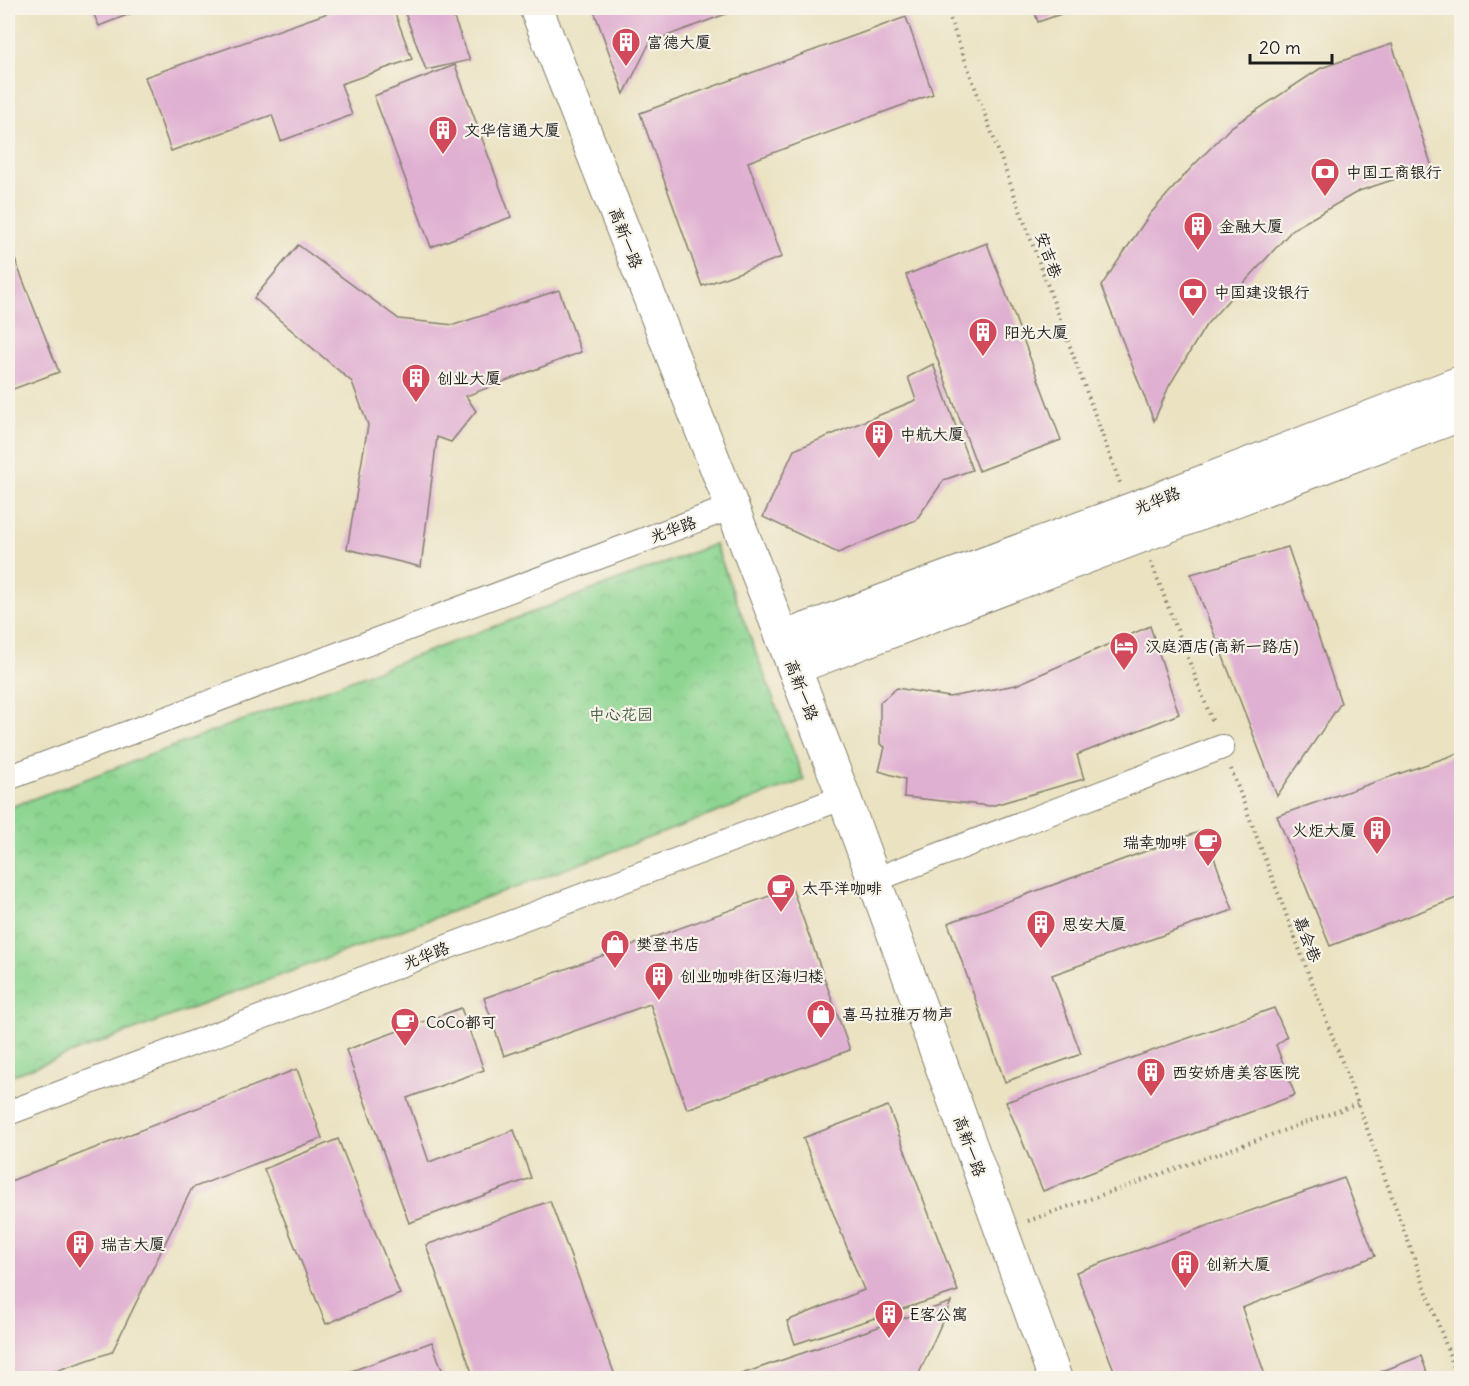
<svg xmlns="http://www.w3.org/2000/svg" width="1469" height="1386" font-family="Delius,'LXGW WenKai TC',sans-serif">
  <style>
    .park { fill: url(#park-crowns); stroke: #547856; stroke-width: 1.5 }
    .building { fill: #e0b0d2 }
    .lines { fill: none; stroke-linecap: round; stroke-linejoin: round }
    .street-casing { stroke: #837f6e; stroke-width: 26 }
    .secondary-casing { stroke: #837f6e; stroke-width: 35 }
    .path { stroke: #837f6e; stroke-width: 4; stroke-dasharray: 1.5 4.5; stroke-linecap: butt }
    .street { stroke: #fff; stroke-width: 24 }
    .secondary { stroke: #fff; stroke-width: 33 }
    .labels { text-anchor: middle; stroke-width: 4.5; stroke-linejoin: round; paint-order: stroke }
    .poi-label { font-size: 16px; fill: #1c1c1c; stroke: #f7f3e8; text-anchor: start }
    .street-label { font-size: 16px; fill: #1c1c1c; stroke: #f7f3e8 }
    .park-label { font-size: 16px; fill: #445d45; stroke: #f7f3e8 }
  </style>
  <defs>
    <pattern id="park-crowns" width="20" height="18" patternUnits="userSpaceOnUse" patternTransform="scale(1.5)"><rect width="20" height="18" fill="#8dd591"/><path d="M2 6a3 3 0 1 1 6 0M12 15a3 3 0 1 1 6 0" fill="none" stroke="#79b67c"/></pattern>
  </defs>
  <rect width="100%" height="100%" fill="#f7f3e8"/>
  <filter id="ink" filterUnits="userSpaceOnUse"><feTurbulence type="fractalNoise" baseFrequency=".0167" numOctaves="2"/><feDisplacementMap in="SourceGraphic" scale="12" xChannelSelector="R" yChannelSelector="G"/><feConvolveMatrix kernelMatrix="1 2 1 2 8 2 1 2 1" color-interpolation-filters="sRGB"/></filter>
  <filter id="wash" filterUnits="userSpaceOnUse"><feTurbulence type="fractalNoise" baseFrequency=".008" numOctaves="4" result="noise"/><feDisplacementMap in="SourceGraphic" scale="24" xChannelSelector="R" yChannelSelector="G"/><feGaussianBlur stdDeviation="1.35" result="paint"/><feColorMatrix in="noise" values="0 0 0 0 0 0 0 0 0 0 0 0 0 0 0 0 0 1.4 0 .05"/><feComposite in="paint" operator="in"/></filter>
  <g filter="url(#wash)">
    <rect width="100%" height="100%" fill="#eae2c1"/>
    <path class="park" d="M715,544l89,236 -796,297v-269z"/>
    <g id="blocks">
      <g class="building">
        <path d="M91,8h54l-46,18z"/>
        <path d="M342,8h51l19,51 -71,25 11,31 -71,26 -9,-26 -101,36 -26,-74z"/>
        <path d="M403,8h47l20,52 -44,10z"/>
        <path d="M593,8h149l-92,34 -26,52z"/>
        <path d="M1033,8h45l-40,14z"/>
        <path d="M906,17l27,77 -185,68 34,95 -80,29 -62,-173z"/>
        <path d="M1392,44l40,123 -73,24 -66,38 -87,96 -37,61 -15,35 -53,-135 49,-72 41,-46 40,-41 90,-59z"/>
        <path d="M455,65l56,152 -80,30 -57,-151z"/>
        <path d="M8,242l51,130 -51,19z"/>
        <path d="M987,243l74,197 -82,31 -73,-196z"/>
        <path d="M298,245l101,74 55,6 105,-35 22,62 -115,44 10,15 -25,31 -14,-5 -16,130 -74,-18 21,-124 -16,-43 -98,-84z"/>
        <path d="M933,364l39,106 -28,10 -28,40 -78,33 -75,-36 31,-67 122,-50 -8,-23z"/>
        <path d="M1288,547l53,156 -64,93 -86,-222z"/>
        <path d="M1150,626l29,88 -102,41 7,24 -93,27 -87,-9 1,-18 -26,-8 6,-24 -5,-3v-42l17,-14 52,9 67,-12z"/>
        <path d="M1462,752v144l-132,50 -53,-130z"/>
        <path d="M1204,830l29,80 -181,65 29,79 -76,28 -57,-159z"/>
        <path d="M792,888l58,162 -163,59 -37,-105 -146,52 -20,-58z"/>
        <path d="M461,1008l23,62 -77,28 22,64 85,-32 17,48 -122,45 -63,-173z"/>
        <path d="M1274,1008l13,29 -11,8 19,50 -252,96 -37,-89z"/>
        <path d="M297,1069l25,69 -130,50 -80,164 -77,26h-27v-196z"/>
        <path d="M888,1106l70,185 -163,53 -8,-23 77,-31 -61,-152z"/>
        <path d="M338,1139l62,155 -74,30 -62,-155z"/>
        <path d="M1344,1178l31,78 -133,52 24,70h-149l-41,-106z"/>
        <path d="M550,1201l66,177h-142l-48,-133z"/>
        <path d="M951,1302l-33,74 -6,2h-182z"/>
        <path d="M432,1342l13,36h-113z"/>
        <path d="M1421,1356l8,22h-64z"/>
        <path d="M259,1373l1,5h-15z"/>
      </g>
    </g>
  </g>
  <g filter="url(#ink)">
    <use href="#blocks" fill-opacity="0" stroke="#837f6e" stroke-width="1.5"/>
    <g class="lines">
      <g class="street-casing">
        <g id="street">
          <path d="M8,778l724,-271"/>
          <path d="M874,880l348,-133"/>
          <path d="M8,1113l836,-316"/>
        </g>
      </g>
      <g class="secondary-casing">
        <g id="secondary">
          <path d="M536,8l196,499 112,290 211,581"/>
          <path d="M783,638l347,-128 332,-128"/>
          <path d="M794,668l668,-254"/>
        </g>
      </g>
      <g class="path">
        <path d="M946,8l174,475"/>
        <path d="M1151,562l62,161"/>
        <path d="M1231,769l127,335 100,274"/>
        <path d="M1028,1221l330,-117"/>
      </g>
      <use href="#street" class="street"/>
      <use href="#secondary" class="secondary"/>
    </g>
  </g>
  <defs>
    <g id="building-pin" transform="scale(1.5)"><path d="M0 17L-7.5 6A9.5 9.5 0 1 1 7.5 6Z" fill="#d1495b" stroke="#f7f3e8"/><path d="M-4-6H4V6H1V3H-1V6H-4ZM-2.5-4.3h1.7v1.8h-1.7ZM.8-4.3h1.7v1.8H.8ZM-2.5-1h1.7V.8h-1.7ZM.8-1h1.7V.8H.8Z" fill="#fff"/></g>
    <g id="bank-pin" transform="scale(1.5)"><path d="M0 17L-7.5 6A9.5 9.5 0 1 1 7.5 6Z" fill="#d1495b" stroke="#f7f3e8"/><path d="M-6-4H6V4H-6ZM0-2.3a2.3 2.3 0 1 0 0 4.6a2.3 2.3 0 1 0 0-4.6Z" fill="#fff"/></g>
    <g id="hotel-pin" transform="scale(1.5)"><path d="M0 17L-7.5 6A9.5 9.5 0 1 1 7.5 6Z" fill="#d1495b" stroke="#f7f3e8"/><path d="M-6-4.5h1.5V1H6V5H4.5V3h-9V5H-6ZM-4 0a1.8 1.8 0 1 1 3.6 0ZM.5 0V-2.5h3Q6-2.5 6 0Z" fill="#fff"/></g>
    <g id="cafe-pin" transform="scale(1.5)"><path d="M0 17L-7.5 6A9.5 9.5 0 1 1 7.5 6Z" fill="#d1495b" stroke="#f7f3e8"/><path d="M-5.5-4.5H6V0H3Q3 3.5 0 3.5H-2.5Q-5.5 3.5-5.5 0ZM3-3.2v2h1.7v-2ZM-6 4.5H4V6H-6Z" fill="#fff"/></g>
    <g id="shop-pin" transform="scale(1.5)"><path d="M0 17L-7.5 6A9.5 9.5 0 1 1 7.5 6Z" fill="#d1495b" stroke="#f7f3e8"/><path d="M-5-2.5h2.3a2.7 3.5 0 0 1 5.4 0H5L5.5 6h-11ZM-1.5-2.5h3a1.5 2.3 0 0 0-3 0Z" fill="#fff"/></g>
  </defs>
  <g fill-rule="evenodd">
    <use href="#building-pin" x="626" y="42"/>
    <use href="#building-pin" x="443" y="130"/>
    <use href="#bank-pin" x="1325" y="172"/>
    <use href="#building-pin" x="1198" y="226"/>
    <use href="#bank-pin" x="1193" y="292"/>
    <use href="#building-pin" x="983" y="332"/>
    <use href="#building-pin" x="416" y="378"/>
    <use href="#building-pin" x="879" y="434"/>
    <use href="#hotel-pin" x="1124" y="646"/>
    <use href="#building-pin" x="1377" y="830"/>
    <use href="#cafe-pin" x="1208" y="842"/>
    <use href="#cafe-pin" x="781" y="888"/>
    <use href="#building-pin" x="1041" y="924"/>
    <use href="#shop-pin" x="615" y="944"/>
    <use href="#building-pin" x="659" y="976"/>
    <use href="#shop-pin" x="821" y="1014"/>
    <use href="#cafe-pin" x="405" y="1022"/>
    <use href="#building-pin" x="1151" y="1072"/>
    <use href="#building-pin" x="80" y="1244"/>
    <use href="#building-pin" x="1185" y="1264"/>
    <use href="#building-pin" x="889" y="1314"/>
  </g>
  <g class="labels">
    <g class="poi-label">
      <text x="647" y="48">富德大厦</text>
      <text x="464" y="136">文华信通大厦</text>
      <text x="1346" y="178">中国工商银行</text>
      <text x="1219" y="232">金融大厦</text>
      <text x="1214" y="298">中国建设银行</text>
      <text x="1004" y="338">阳光大厦</text>
      <text x="437" y="384">创业大厦</text>
      <text x="900" y="440">中航大厦</text>
      <text x="1145" y="652">汉庭酒店(高新一路店)</text>
      <text x="1356" y="836" text-anchor="end">火炬大厦</text>
      <text x="1187" y="848" text-anchor="end">瑞幸咖啡</text>
      <text x="802" y="894">太平洋咖啡</text>
      <text x="1062" y="930">思安大厦</text>
      <text x="636" y="950">樊登书店</text>
      <text x="680" y="982">创业咖啡街区海归楼</text>
      <text x="842" y="1020">喜马拉雅万物声</text>
      <text x="426" y="1028">CoCo都可</text>
      <text x="1172" y="1078">西安娇唐美容医院</text>
      <text x="101" y="1250">瑞吉大厦</text>
      <text x="1206" y="1270">创新大厦</text>
      <text x="910" y="1320">E客公寓</text>
    </g>
    <g class="street-label">
      <text transform="translate(626 238) rotate(69)" y="6">高新一路</text>
      <text transform="translate(1049 255) rotate(70)" y="6">安吉巷</text>
      <text transform="translate(1157 500) rotate(-21)" y="6">光华路</text>
      <text transform="translate(673 529) rotate(-20)" y="6">光华路</text>
      <text transform="translate(802 690) rotate(69)" y="6">高新一路</text>
      <text transform="translate(1308 939) rotate(69)" y="6">嘉会巷</text>
      <text transform="translate(426 955) rotate(-21)" y="6">光华路</text>
      <text transform="translate(970 1146) rotate(70)" y="6">高新一路</text>
    </g>
    <g class="park-label">
      <text x="621" y="720">中心花园</text>
    </g>
  </g>
  <rect width="1469" height="1386" fill="none" stroke="#f7f3e8" stroke-width="30"/>
  <path d="M1250 54v9h82v-9" fill="none" stroke="#1c1c1c" stroke-width="3"/>
  <text x="1259" y="54" font-size="18" fill="#1c1c1c" stroke="#f7f3e8" stroke-width="4.5" paint-order="stroke">20 m</text>
</svg>
